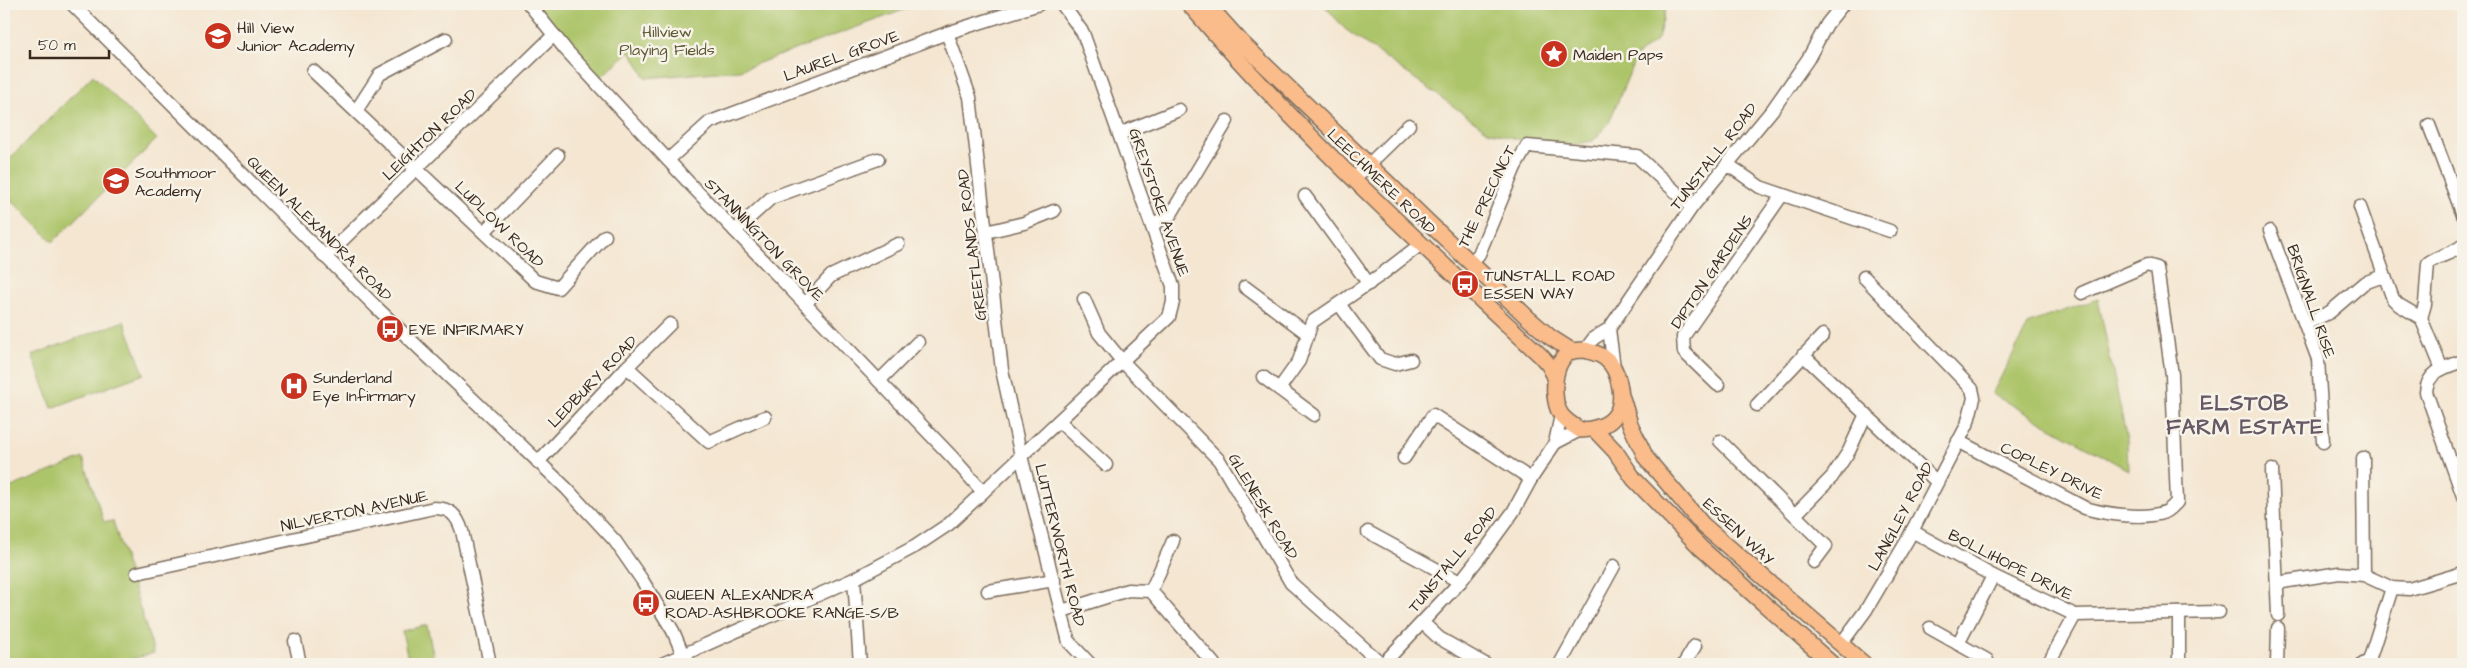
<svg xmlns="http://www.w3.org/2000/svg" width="2467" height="668" font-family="'Architects Daughter',sans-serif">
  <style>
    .green { fill: #adc56a; stroke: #747844 }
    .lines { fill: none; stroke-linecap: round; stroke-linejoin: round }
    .minor-casing { stroke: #7c6c5d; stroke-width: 15 }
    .major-casing { stroke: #7c6c5d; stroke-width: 18 }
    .minor { stroke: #fff; stroke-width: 12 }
    .major { stroke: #f9bc8a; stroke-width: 15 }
    .labels { text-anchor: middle; stroke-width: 5; stroke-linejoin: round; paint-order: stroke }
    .poi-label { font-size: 16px; fill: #3b2a1e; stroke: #f7f3e8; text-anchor: start }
    .park-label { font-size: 16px; fill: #5d5835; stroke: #f7f3e8 }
    .street-label { font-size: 16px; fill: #3b2a1e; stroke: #f7f3e8 }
    .district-label { font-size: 21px; font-weight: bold; letter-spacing: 1px; fill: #665864; stroke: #f7f3e8 }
  </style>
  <rect width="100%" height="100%" fill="#f7f3e8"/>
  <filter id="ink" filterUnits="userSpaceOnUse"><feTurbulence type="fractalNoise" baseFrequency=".02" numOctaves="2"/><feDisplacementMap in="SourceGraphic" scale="10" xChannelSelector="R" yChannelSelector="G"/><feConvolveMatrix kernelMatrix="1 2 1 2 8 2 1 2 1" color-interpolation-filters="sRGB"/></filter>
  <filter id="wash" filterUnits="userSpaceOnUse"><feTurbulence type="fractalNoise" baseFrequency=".0096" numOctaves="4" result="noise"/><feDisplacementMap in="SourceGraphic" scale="20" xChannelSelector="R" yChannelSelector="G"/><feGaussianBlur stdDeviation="1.12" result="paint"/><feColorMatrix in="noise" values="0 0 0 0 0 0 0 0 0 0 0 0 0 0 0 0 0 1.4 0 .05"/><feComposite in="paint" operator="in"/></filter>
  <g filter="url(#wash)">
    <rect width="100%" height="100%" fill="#f4e6d1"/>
    <g class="green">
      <path d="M529,4h391l-180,66 -94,8 -16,-27 -35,31z"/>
      <path d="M1323,4h344l-9,35 -22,18 -27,66 -16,18 -21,4 -44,-3 -40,-11 -143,-102z"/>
      <path d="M93,75l64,64 -104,103 -49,-49v-29z"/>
      <path d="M2098,299l29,141 1,30 -136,-76 37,-71z"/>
      <path d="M124,321l20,53 -92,34 -20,-53z"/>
      <path d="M83,458l21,64 9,-1 41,132 -38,11h-112v-174z"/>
      <path d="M427,625l8,39h-26l-7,-33z"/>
    </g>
  </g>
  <g filter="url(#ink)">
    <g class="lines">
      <g class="minor-casing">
        <g id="minor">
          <path d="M72,4l304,303 190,181 49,53 27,39 31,51 14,33"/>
          <path d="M529,4l37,46 125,135 261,272 31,35"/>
          <path d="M947,33l23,64 32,273 19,86 48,186 21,22"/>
          <path d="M313,71l222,210 23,7 47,-52"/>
          <path d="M356,111l24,-37 66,-35"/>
          <path d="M2429,125l34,90"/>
          <path d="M1119,134l60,-24"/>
          <path d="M668,160l42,-38 237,-89 92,-29"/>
          <path d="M1727,164l33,23 130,44"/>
          <path d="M1354,179l55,-54"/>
          <path d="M1305,196l64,88"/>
          <path d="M2360,207l33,92 6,6 22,13 21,51"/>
          <path d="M1152,225l19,-11 56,-93"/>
          <path d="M735,231l36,-33 107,-39"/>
          <path d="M2270,231l48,128 5,83"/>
          <path d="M484,232l74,-77"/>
          <path d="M986,232l38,-9 30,-12"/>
          <path d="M325,257l229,-222"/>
          <path d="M1471,263l8,-9 36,-87 12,-21 110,10 55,51"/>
          <path d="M1245,287l63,47"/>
          <path d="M1084,299l15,34 23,28 97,99 72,123 91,81"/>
          <path d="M805,304l26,-28 67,-32"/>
          <path d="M1339,304l41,55 15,5 16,-4"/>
          <path d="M2421,318l4,-14 3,-41c11,-8 25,-9 35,-18"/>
          <path d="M2305,324l25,-12 34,-29 19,-7"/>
          <path d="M1609,329l5,39"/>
          <path d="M1585,350l9,-12 15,-9 83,-122 81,-98 35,-50 19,-35 16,-20"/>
          <path d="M1803,355l134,127"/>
          <path d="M2463,361c-17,6 -36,10 -37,31l37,104"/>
          <path d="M627,367l82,75 56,-25"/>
          <path d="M1263,377l51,38"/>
          <path d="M879,381l39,-39"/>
          <path d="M1718,385l-34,-33 -1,-15 99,-142"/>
          <path d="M1279,389l20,-28 13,-39 70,-48 39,-30"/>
          <path d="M1757,405l66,-70"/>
          <path d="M1059,421l47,44"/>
          <path d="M1720,441l106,105 -12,16"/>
          <path d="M1958,441l127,67c20,6 60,12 80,4 4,-1 9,-7 12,-10l-5,-127 -15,-107 -10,-3 -65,28"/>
          <path d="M1555,443l25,-13"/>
          <path d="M1404,458l29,-43 98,64"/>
          <path d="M2363,458l1,117"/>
          <path d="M538,462l89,-95 43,-43"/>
          <path d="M2272,470l6,145"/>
          <path d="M1795,515l37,-38 17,-26 17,-37"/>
          <path d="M1912,531l81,45 82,39 144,-3"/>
          <path d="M1368,532l92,50"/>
          <path d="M137,573l297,-65c16,0 23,7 28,23l28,133"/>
          <path d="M854,579l6,85"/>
          <path d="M2277,583l62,-10 25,2 28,13 17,1 54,-16"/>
          <path d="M988,591l66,-11"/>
          <path d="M1151,591l22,-50"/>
          <path d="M1062,611l66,-21 23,1 63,73"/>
          <path d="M1423,623l16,15 46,26"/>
          <path d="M1930,628l57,32"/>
          <path d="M295,641l5,23"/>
          <path d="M1841,644l25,-34 42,-71 33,-64 26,-50 7,-27 -2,-9 -108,-112"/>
          <path d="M1958,644l35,-68"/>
          <path d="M662,664l192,-85 62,-33 33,-22 220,-207 4,-15v-16l-90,-253 -21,-29"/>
          <path d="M1383,664l77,-82 26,-33 27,-37 18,-33 24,-36 6,-28"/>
          <path d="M1560,664l54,-98"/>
          <path d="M1684,664l11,-18"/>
          <path d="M2048,664l27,-49"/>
          <path d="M2179,664v-51"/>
          <path d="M2277,664l1,-36"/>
          <path d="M2363,664l6,-3 23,-73"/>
        </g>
      </g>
      <g class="major-casing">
        <g id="major">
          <path d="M1189,4c108,127 231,239 352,352l8,9 6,12"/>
          <path d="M1207,4l35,39 286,275 22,19 22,14"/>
          <path d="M1585,350c7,2 16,4 21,9 8,6 11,15 13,24 7,30 -8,46 -39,47 -6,-4 -13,-8 -18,-14 -12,-15 -10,-59 11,-65 4,-1 9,-1 12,-1z"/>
          <path d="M1622,398l8,26 16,34 57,67 161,139"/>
          <path d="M1595,430l20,21 19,28 67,69 131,116"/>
        </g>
      </g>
      <use href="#minor" class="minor"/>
      <use href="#major" class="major"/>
    </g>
  </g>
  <defs>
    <g id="school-disc" transform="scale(1.4375)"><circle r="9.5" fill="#c8321e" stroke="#f7f3e8"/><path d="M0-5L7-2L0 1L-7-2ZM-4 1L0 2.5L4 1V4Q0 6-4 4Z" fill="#fff"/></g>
    <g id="sight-disc" transform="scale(1.4375)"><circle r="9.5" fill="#c8321e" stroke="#f7f3e8"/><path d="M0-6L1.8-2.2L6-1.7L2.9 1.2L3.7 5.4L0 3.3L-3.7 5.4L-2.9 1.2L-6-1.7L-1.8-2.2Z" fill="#fff"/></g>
    <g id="bus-disc" transform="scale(1.4375)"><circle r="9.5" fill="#c8321e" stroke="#f7f3e8"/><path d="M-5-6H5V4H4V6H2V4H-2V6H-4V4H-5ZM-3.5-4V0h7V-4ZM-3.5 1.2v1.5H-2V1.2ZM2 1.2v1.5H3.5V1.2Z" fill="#fff"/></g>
    <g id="hospital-disc" transform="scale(1.4375)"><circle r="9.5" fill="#c8321e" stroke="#f7f3e8"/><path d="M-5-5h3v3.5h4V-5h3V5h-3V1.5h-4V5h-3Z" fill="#fff"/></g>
  </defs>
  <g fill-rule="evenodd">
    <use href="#school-disc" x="218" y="36"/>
    <use href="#sight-disc" x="1554" y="54"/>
    <use href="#school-disc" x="116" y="181"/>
    <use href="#bus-disc" x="1465" y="284"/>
    <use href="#bus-disc" x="390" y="329"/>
    <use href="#hospital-disc" x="294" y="386"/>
    <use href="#bus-disc" x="646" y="603"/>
  </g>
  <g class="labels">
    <g class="poi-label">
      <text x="237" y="33">Hill View<tspan x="237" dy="18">Junior Academy</tspan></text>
      <text x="1573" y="60">Maiden Paps</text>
      <text x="135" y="178">Southmoor<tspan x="135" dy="18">Academy</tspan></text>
      <text x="1484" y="281">TUNSTALL ROAD<tspan x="1484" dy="18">ESSEN WAY</tspan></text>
      <text x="409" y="335">EYE INFIRMARY</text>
      <text x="313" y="383">Sunderland<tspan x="313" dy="18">Eye Infirmary</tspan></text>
      <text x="665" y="600">QUEEN ALEXANDRA<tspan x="665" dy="18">ROAD-ASHBROOKE RANGE-S/B</tspan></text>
    </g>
    <g class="park-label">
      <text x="667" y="37">Hillview<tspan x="667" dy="18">Playing Fields</tspan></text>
    </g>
    <g class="street-label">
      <text transform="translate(841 55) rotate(-20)" y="6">LAUREL GROVE</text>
      <text transform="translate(429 134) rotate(-44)" y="6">LEIGHTON ROAD</text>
      <text transform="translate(1713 156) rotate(-52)" y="6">TUNSTALL ROAD</text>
      <text transform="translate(1382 181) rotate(44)" y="6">LEECHMERE ROAD</text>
      <text transform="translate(1486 196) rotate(-64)" y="6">THE PRECINCT</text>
      <text transform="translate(1160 202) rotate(71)" y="6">GREYSTOKE AVENUE</text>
      <text transform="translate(500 224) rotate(44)" y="6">LUDLOW ROAD</text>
      <text transform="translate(320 228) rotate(45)" y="6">QUEEN ALEXANDRA ROAD</text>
      <text transform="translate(765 239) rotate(46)" y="6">STANNINGTON GROVE</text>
      <text transform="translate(971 245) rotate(-97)" y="6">GREETLANDS ROAD</text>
      <text transform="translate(1711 271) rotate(-56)" y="6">DIPTON GARDENS</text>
      <text transform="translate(2312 301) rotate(71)" y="6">BRIGNALL RISE</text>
      <text transform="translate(592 381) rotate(-46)" y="6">LEDBURY ROAD</text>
      <text transform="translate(2052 470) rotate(26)" y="6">COPLEY DRIVE</text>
      <text transform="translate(1264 506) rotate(59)" y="6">GLENESK ROAD</text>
      <text transform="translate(354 510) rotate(-12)" y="6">NILVERTON AVENUE</text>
      <text transform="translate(1900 516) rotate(-62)" y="6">LANGLEY ROAD</text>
      <text transform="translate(1739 531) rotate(43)" y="6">ESSEN WAY</text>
      <text transform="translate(1061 545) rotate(76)" y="6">LUTTERWORTH ROAD</text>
      <text transform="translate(1452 559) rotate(-51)" y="6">TUNSTALL ROAD</text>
      <text transform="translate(2011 564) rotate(27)" y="6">BOLLIHOPE DRIVE</text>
    </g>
    <g class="district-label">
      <text x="2245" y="410">ELSTOB<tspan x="2245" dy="24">FARM ESTATE</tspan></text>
    </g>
  </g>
  <rect width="2467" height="668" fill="none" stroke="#f7f3e8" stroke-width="20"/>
  <path d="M30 50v8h79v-8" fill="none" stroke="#3b2a1e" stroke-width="2.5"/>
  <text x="38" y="50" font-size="15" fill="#3b2a1e" stroke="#f7f3e8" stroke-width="4" paint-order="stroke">50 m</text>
</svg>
